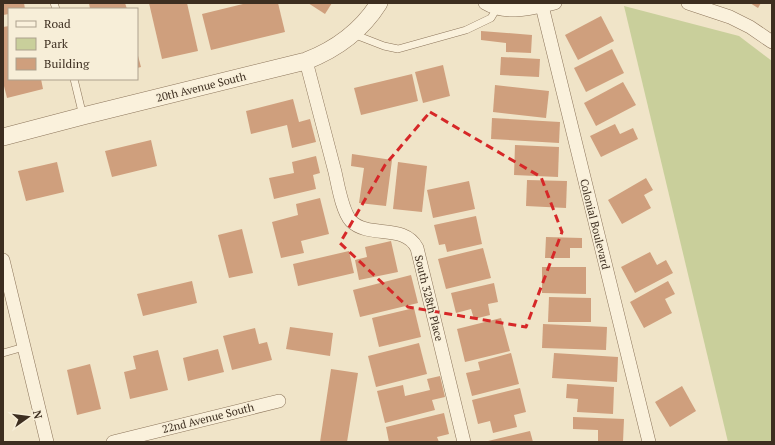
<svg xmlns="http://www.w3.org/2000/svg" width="775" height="445" font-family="'PT Serif',serif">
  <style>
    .green { fill: #c9cf9b }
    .building { fill: #cf9f7d }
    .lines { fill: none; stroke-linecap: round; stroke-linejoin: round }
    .service-casing { stroke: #8d765c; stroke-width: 8 }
    .minor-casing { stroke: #8d765c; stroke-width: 14 }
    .tertiary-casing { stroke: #8d765c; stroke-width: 18 }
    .service { stroke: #faf1dc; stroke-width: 7 }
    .minor { stroke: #faf1dc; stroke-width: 13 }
    .tertiary { stroke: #faf1dc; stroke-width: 17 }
    .marked { fill: none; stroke: #d62828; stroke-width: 3; stroke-dasharray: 8 5; stroke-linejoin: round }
    .labels { text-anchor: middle; stroke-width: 3; stroke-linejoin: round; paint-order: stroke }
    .street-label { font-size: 11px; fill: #3d2e20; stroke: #f7eed8 }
  </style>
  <rect width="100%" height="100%" fill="#f0e4c8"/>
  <path class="green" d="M624,6l115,30 33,25v381h-44z"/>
  <g class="building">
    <path d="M3,3h21l1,6h-16v5l-6,1z"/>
    <path d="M89,3h36l2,6h-37z"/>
    <path d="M149,3h38l11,48 -36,8z"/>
    <path d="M247,3h31l7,29 -74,18 -9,-36z"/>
    <path d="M308,3h24l-7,11z"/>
    <path d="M750,3h11l-3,5z"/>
    <path d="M601,16l13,25 -36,19 -13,-25z"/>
    <path d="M9,26v53h32l2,10 -36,9 -4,-16v-55z"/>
    <path d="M481,31l51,4 -1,18 -25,-1v-9l-25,-3z"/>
    <path d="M612,49l12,24 -38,19 -12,-24z"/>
    <path d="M137,52l4,15 -4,1z"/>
    <path d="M501,57l39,2 -1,18 -39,-2z"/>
    <path d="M443,65l7,31 -27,7 -8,-31z"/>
    <path d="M412,74l6,27 -57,14 -7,-27z"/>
    <path d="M623,82l13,23 -40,21 -12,-23z"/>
    <path d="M495,85l54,6 -3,27 -53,-6z"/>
    <path d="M293,99l6,23 11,-3 6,23 -24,6 -5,-23 -36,9 -5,-23z"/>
    <path d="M492,118l68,4 -1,21 -68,-4z"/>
    <path d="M615,124l5,10 13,-6 5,11 -37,18 -11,-21z"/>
    <path d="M151,140l6,26 -45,11 -7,-26z"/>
    <path d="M515,145l44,2 -1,30 -44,-2z"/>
    <path d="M352,154l40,6 -6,46 -27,-3 5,-35 -13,-2z"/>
    <path d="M316,156l4,17 -7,2 3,14 -42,10 -5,-21 25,-5 -2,-11z"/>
    <path d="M57,162l7,30 -38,9 -8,-30z"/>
    <path d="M398,162l29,4 -5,46 -29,-3z"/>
    <path d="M646,178l7,12 -9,5 7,13 -29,16 -14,-24z"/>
    <path d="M527,180l40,1 -1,27 -40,-2z"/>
    <path d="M469,181l6,28 -42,9 -6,-28z"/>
    <path d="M320,198l9,36 -28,7 3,12 -23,5 -9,-36 26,-7 -2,-11z"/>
    <path d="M476,216l6,28 -35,8 -2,-8 -6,1 -5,-20z"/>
    <path d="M242,229l11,44 -24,5 -11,-43z"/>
    <path d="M546,237l36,1v10h-12v10h-25z"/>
    <path d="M391,241l7,31 -39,8 -4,-20 12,-3 -2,-10z"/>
    <path d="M483,248l8,30 -45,11 -8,-30z"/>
    <path d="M349,251l5,22 -56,13 -5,-22z"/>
    <path d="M650,252l7,13 9,-5 7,13 -38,20 -14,-26z"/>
    <path d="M542,267h44v27l-44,-1z"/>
    <path d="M411,275l7,28 -58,14 -7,-27z"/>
    <path d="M192,281l5,22 -54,13 -6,-22z"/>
    <path d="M668,281l7,13 -10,5 7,14 -28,15 -14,-26z"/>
    <path d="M494,283l4,19 -10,2 2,11 -16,4 -3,-10 -15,4 -5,-20z"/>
    <path d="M549,297l42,1v24h-43z"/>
    <path d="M414,308l7,29 -42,10 -7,-29z"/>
    <path d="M501,318l9,33 -45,11 -8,-33z"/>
    <path d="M543,324l64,3 -1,23 -64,-2z"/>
    <path d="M290,327l43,6 -3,23 -44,-7z"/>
    <path d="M255,328l4,16 8,-2 5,18 -40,10 -9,-34z"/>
    <path d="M419,343l8,31 -51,13 -8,-31z"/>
    <path d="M218,349l6,23 -36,9 -5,-23z"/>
    <path d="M158,350l10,40 -38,9 -6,-27 12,-3 -3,-13z"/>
    <path d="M511,353l8,31 -47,12 -6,-23 14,-3 -2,-8z"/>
    <path d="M554,353l64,4 -1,25 -65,-4z"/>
    <path d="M90,364l11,45 -24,6 -10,-45z"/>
    <path d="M331,369l27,4 -11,69h-27z"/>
    <path d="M440,376l5,21 -13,3 3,10 -50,13 -8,-32 26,-6 2,11 25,-6 -3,-11z"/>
    <path d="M567,384l47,3 -1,27 -36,-2 1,-13 -12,-1z"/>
    <path d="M682,386l14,25 -26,16 -15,-25z"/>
    <path d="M520,388l6,24 -12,3 3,12 -24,6 -3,-12 -12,3 -6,-24z"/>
    <path d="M444,413l5,21 -12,3 2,5h-50l-3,-15z"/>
    <path d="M573,417l51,2 -1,23 -25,-1v-11l-25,-1z"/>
    <path d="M530,431l3,11h-45v-1z"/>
  </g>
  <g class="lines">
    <g class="service-casing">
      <g id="service">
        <path d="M54,3l2,6"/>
        <path d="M353,34l31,12 14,3 68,-19 25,-12 6,-10"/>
        <path d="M74,79l9,37"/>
        <path d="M3,353l21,-6"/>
      </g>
    </g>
    <g class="minor-casing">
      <g id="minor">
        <path d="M485,3c21,13 47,5 70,0"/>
        <path d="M688,3l42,14 20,10 22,15"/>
        <path d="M542,6l107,436"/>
        <path d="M306,61c10,37 19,74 29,111 3,13 7,39 16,49 18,18 53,2 66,27l47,194"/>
        <path d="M3,260l44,182"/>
        <path d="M113,442l166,-41"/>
      </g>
    </g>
    <g class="tertiary-casing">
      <path id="tertiary" d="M3,137l80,-21 223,-55c31,-12 56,-31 73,-58"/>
    </g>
    <use href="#service" class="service"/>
    <use href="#minor" class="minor"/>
    <use href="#tertiary" class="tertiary"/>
  </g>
  <path class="marked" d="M430,112l111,65 21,55 -36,95 -118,-20 -68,-64 45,-78z"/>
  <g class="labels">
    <g class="street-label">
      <text transform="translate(201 87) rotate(-14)" y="4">20th Avenue South</text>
      <text transform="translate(595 224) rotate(76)" y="4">Colonial Boulevard</text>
      <text transform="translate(429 298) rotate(76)" y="4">South 328th Place</text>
      <text transform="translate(208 418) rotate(-14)" y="4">22nd Avenue South</text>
    </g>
  </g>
  <rect width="775" height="445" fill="none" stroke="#3d2e20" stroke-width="8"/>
  <rect x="8" y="8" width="130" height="72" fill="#f7eed8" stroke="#ada18e"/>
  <rect x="16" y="21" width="20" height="6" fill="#faf1dc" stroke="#ada18e"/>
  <text x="44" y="28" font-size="12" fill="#3d2e20">Road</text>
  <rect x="16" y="38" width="20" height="12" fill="#c9cf9b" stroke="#ada18e"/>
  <text x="44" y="48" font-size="12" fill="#3d2e20">Park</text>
  <rect x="16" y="58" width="20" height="12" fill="#cf9f7d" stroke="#ada18e"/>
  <text x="44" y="68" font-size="12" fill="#3d2e20">Building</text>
  <g transform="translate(28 417) rotate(76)" stroke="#f7eed8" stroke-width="3" paint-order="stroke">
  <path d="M0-3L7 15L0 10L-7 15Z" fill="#3d2e20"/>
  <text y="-6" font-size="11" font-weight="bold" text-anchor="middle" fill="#3d2e20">N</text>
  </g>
</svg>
